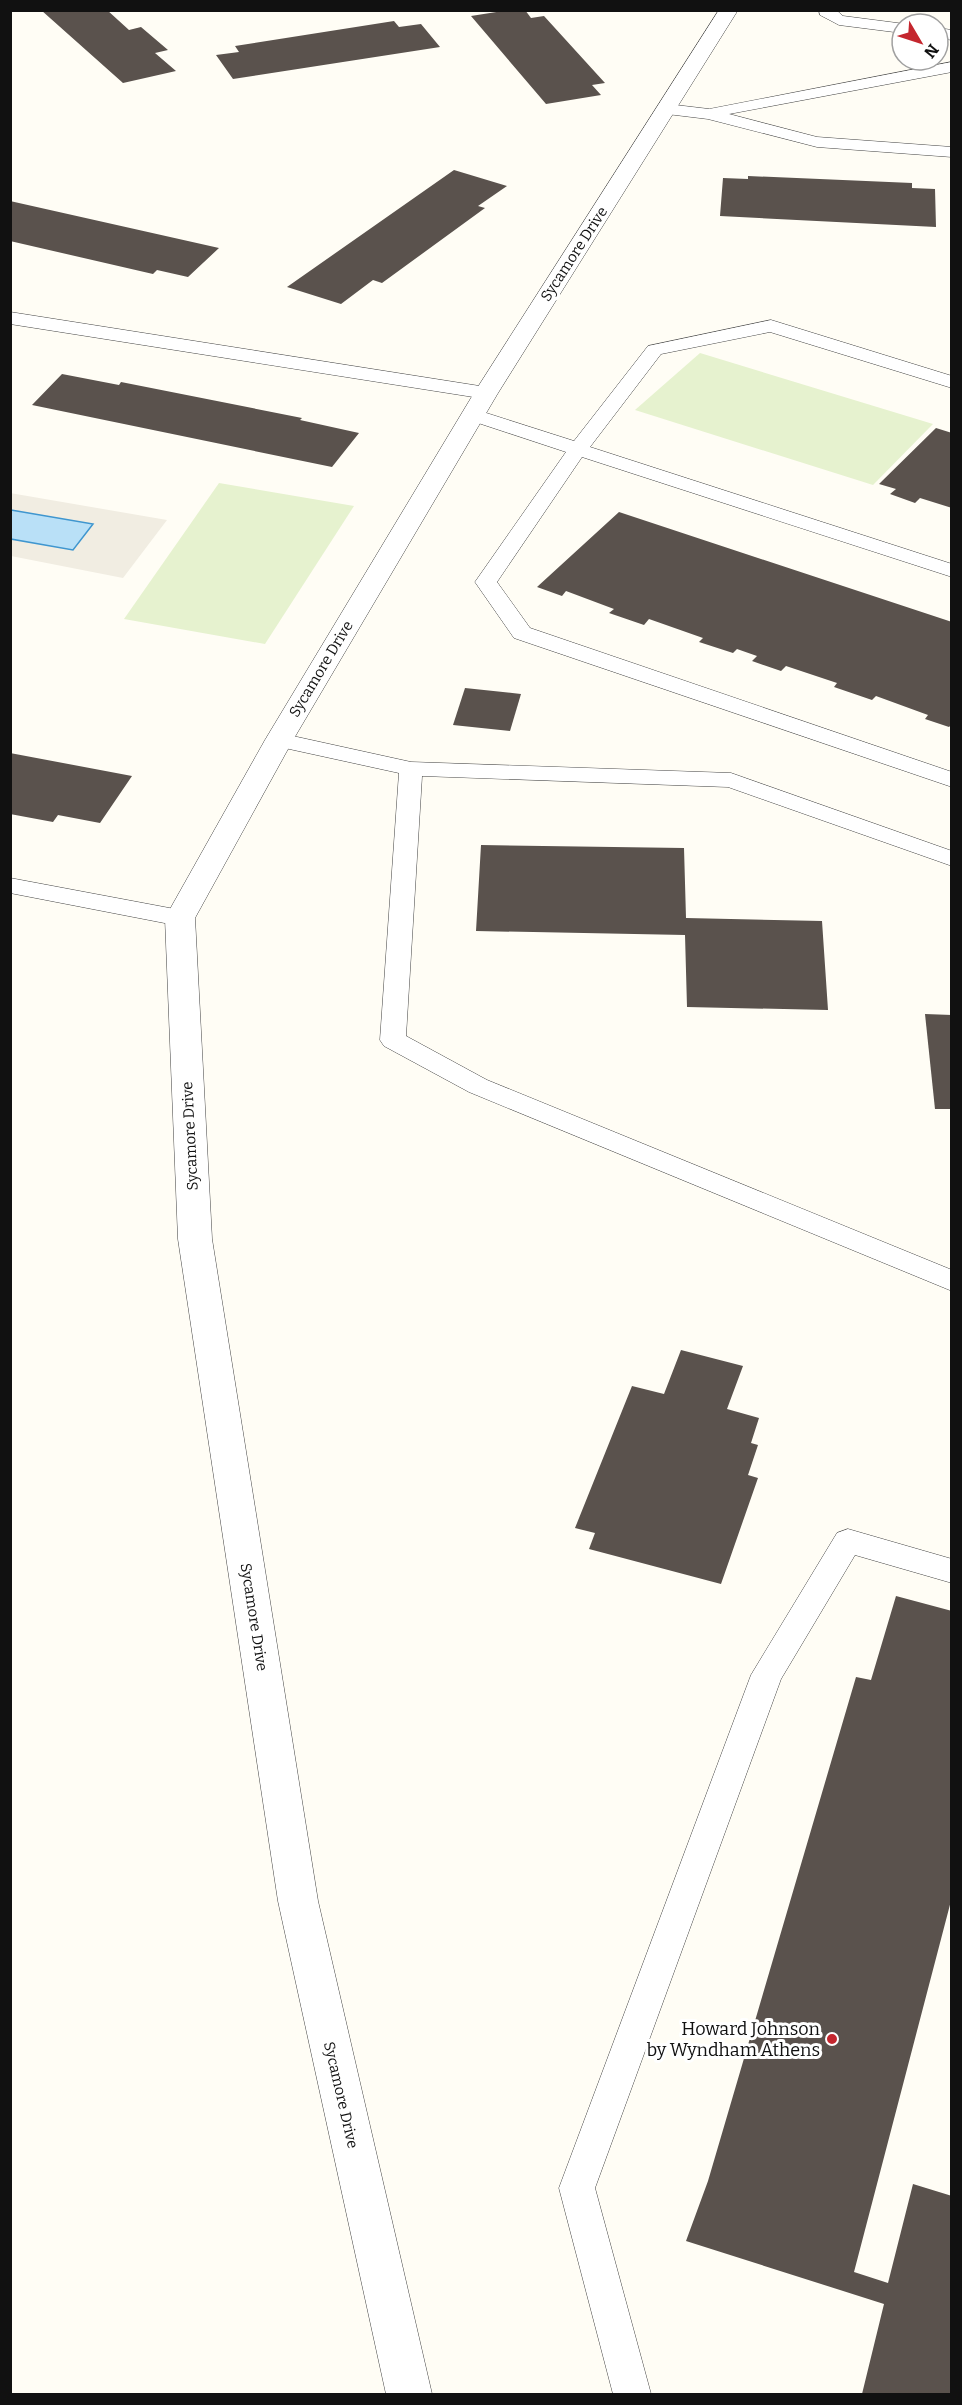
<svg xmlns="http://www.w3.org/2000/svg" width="962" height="2405" font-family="Bitter,serif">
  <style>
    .pitch { fill: #e6f2cf }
    .plaza { fill: #f1ede2 }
    .water { fill: #b9e0f7; stroke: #3f96cf; stroke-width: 1.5 }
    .building { fill: #5a524d }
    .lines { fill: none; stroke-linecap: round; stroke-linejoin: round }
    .service-casing { stroke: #444; stroke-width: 1 }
    .minor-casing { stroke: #444; stroke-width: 1 }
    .service { fill: #fff; fill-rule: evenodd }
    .minor { fill: #fff; fill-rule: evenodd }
    .poi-dot { fill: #c4262e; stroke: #fff; stroke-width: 2 }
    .labels { text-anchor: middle; stroke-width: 6; stroke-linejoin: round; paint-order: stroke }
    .street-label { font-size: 15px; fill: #111; stroke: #fff }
    .near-poi-label { font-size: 18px; fill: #111; stroke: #fff; text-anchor: end }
  </style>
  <rect width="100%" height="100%" fill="#fffdf5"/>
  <g class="pitch">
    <path d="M700,353l233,71 -60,61 -238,-75z"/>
    <path d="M219,483l135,23 -89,138 -141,-25z"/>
  </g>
  <path class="plaza" d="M10,493l157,27 -44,58 -112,-22v-17l62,11 19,-26 -81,-14z"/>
  <path class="water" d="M11,510l82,14 -20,26 -62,-11z"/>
  <g class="building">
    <path d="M41,10h66l22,20 12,-3 27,23 -13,3 21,18 -53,12z"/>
    <path d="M509,10h16l6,8 13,-2 61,67 -13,2 9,10 -55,9 -75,-88z"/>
    <path d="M394,21l5,6 22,-3 19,23 -207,32 -17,-24 23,-3 -4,-6z"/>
    <path d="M454,170l53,16 -29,20 7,2 -103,75 -9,-3 -32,24 -54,-17z"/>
    <path d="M748,176l164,7v5l23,1 1,38 -216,-11 3,-38 25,1z"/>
    <path d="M10,201l209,47 -31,29 -31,-7 -4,4 -143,-33z"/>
    <path d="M62,374l57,11 2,-3 181,36 -2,2 59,13 -27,34 -300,-62z"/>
    <path d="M936,428l16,5v75l-32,-10 -5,5 -25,-9 6,-5 -17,-5z"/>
    <path d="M619,512l333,110v102l-3,3 -24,-8 3,-4 -52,-19 -4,4 -38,-13 3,-4 -51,-17 -5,5 -29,-10 5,-5 -20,-7 -4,4 -34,-11 4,-4 -54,-19 -5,6 -35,-12 5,-4 -48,-18 -4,5 -25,-9z"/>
    <path d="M465,688l56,6 -11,37 -57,-6z"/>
    <path d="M10,753l122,23 -32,47 -42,-8 -5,7 -43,-8z"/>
    <path d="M481,845l203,3 2,70 136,3 6,89 -141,-3 -2,-72 -209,-4z"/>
    <path d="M925,1014l27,1v94h-17z"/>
    <path d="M681,1350l62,16 -16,43 32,9 -8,25 7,2 -10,30 10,3 -37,106 -132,-35 6,-16 -20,-5 57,-142 32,8z"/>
    <path d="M896,1596l56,15v286l-98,375 34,11 25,-99 39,12v198h-90l22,-90 -198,-63 22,-60 148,-504 15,3z"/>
  </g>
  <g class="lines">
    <g class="service-casing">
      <g id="service">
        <path d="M819,10h17l7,6 62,8h-3v9l-63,-8 -19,-10z"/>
        <path d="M938,28l14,2v10l-14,-2z"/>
        <path d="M952,62v10l-223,42 88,23 135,10v10l-135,-10 -109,-28 -41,-5 -8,-5 8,-5 42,5z"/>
        <path d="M10,312l476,75 7,2 3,4 -3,4 -7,2 -476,-75z"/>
        <path d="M771,320l181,56v12l-182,-56 -109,22 -71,93 362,117v13l-370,-120 -85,125 33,46 422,144v15l-438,-149 -39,-56 91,-130 -100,-33 -3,-4 3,-4h14l94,30 74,-95z"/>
        <path d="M279,733l132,29 320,11 221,78v15l-224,-79 -306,-11 -16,260 81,44 465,190v21l-483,-199 -85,-46 -4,-6 19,-267 -128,-28 -3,-5 3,-5z"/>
        <path d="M10,878l170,32 9,3 3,5 -3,5 -9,3 -170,-33z"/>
        <path d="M848,1529l104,30v24l-97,-28 -74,124 -186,509 56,206h-38l-54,-206 192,-513 86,-142z"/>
      </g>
    </g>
    <g class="minor-casing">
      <path id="minor" d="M719,10h19l-240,383 -205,347 -98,178 17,321 106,662 114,493h-46l-108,-493 -100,-662 -13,-321 100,-178 209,-347z"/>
    </g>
    <use href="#service" class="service"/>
    <use href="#minor" class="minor"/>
  </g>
  <circle class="poi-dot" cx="832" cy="2039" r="6"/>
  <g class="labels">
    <g class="street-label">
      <text transform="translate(574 254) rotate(-57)" y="5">Sycamore Drive</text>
      <text transform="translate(321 669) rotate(-59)" y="5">Sycamore Drive</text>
      <text transform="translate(190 1136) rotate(-93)" y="5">Sycamore Drive</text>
      <text transform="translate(254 1617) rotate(81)" y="5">Sycamore Drive</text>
      <text transform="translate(341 2095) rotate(77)" y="5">Sycamore Drive</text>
    </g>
    <g class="near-poi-label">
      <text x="820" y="2035">Howard Johnson<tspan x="820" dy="21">by Wyndham Athens</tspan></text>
    </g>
  </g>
  <rect width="962" height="2405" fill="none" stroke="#111111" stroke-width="24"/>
  <g transform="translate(920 42) rotate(129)"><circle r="28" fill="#ffffff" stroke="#a0a0a0" stroke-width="1.5"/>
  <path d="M0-4.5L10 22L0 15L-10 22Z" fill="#c4262e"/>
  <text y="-9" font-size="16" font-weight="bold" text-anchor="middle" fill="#111111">N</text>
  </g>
</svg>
